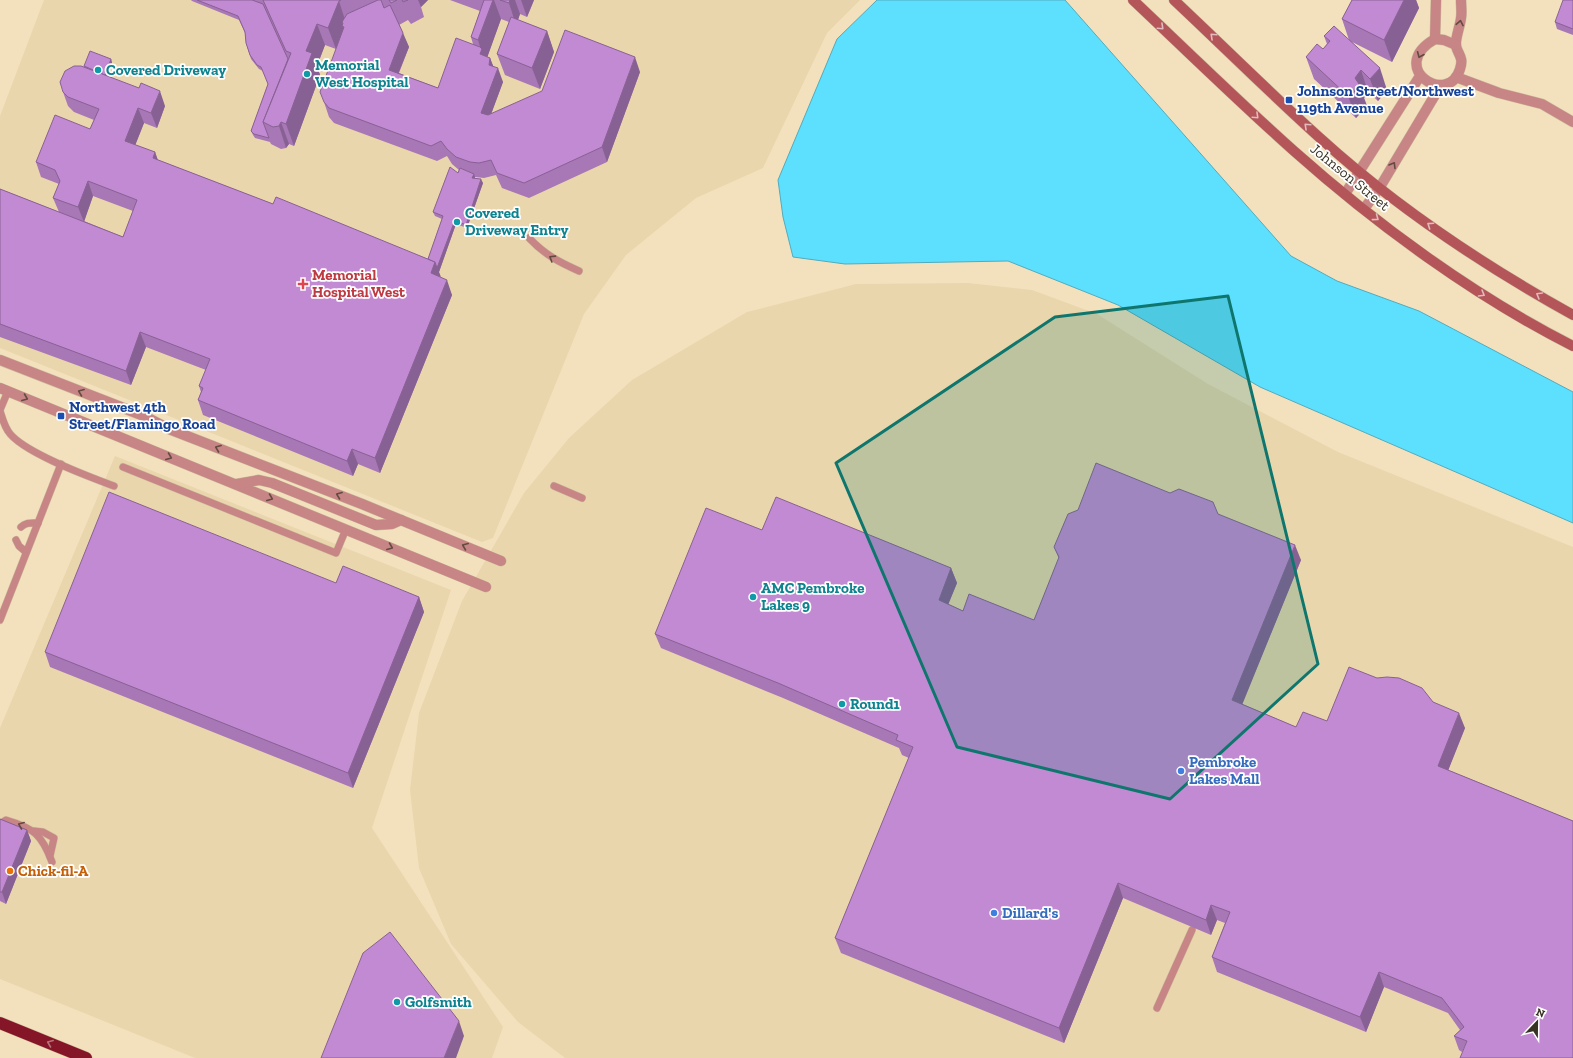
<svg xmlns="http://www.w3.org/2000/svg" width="1573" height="1058" font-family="'Zilla Slab',serif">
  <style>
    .built { fill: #ead6ac }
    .water { fill: #5ddffe; stroke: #52abbd }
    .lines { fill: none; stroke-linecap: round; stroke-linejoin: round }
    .lane-casing { stroke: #cebe9f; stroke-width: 8 }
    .street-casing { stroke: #cebe9f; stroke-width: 11 }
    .secondary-casing { stroke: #cebe9f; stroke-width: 11 }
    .highway-casing { stroke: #cebe9f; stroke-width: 13 }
    .lane { stroke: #c78585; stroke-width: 7 }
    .street { stroke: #c78585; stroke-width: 10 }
    .secondary { stroke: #b35559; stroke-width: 10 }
    .highway { stroke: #851627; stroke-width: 12 }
    .wall { fill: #a877b6; fill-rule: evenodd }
    .shaded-wall { fill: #886194 }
    .building { fill: #c38ad4; stroke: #886194 }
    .oneway { stroke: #634b41 }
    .oneway2 { stroke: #e1bbbd }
    .oneway3 { stroke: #b6737d }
    .marked { fill: #0f766e; fill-opacity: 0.2; stroke: #0f766e; stroke-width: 3; stroke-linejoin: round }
    .culture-dot { fill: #0f9aa8; stroke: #fff; stroke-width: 1.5 }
    .transit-dot { fill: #1a4fb4; stroke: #fff; stroke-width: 1.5 }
    .health-dot { fill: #e0444e; stroke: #fff; stroke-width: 1.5 }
    .shop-dot { fill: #3f7fe0; stroke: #fff; stroke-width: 1.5 }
    .food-dot { fill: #e8710a; stroke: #fff; stroke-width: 1.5 }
    .labels { text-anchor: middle; stroke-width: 3.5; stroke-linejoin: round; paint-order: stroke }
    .culture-label { font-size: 15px; font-weight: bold; fill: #0d838f; stroke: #fff; text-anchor: start }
    .transit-label { font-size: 15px; font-weight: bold; fill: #164399; stroke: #fff; text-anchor: start }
    .street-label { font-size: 15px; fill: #383224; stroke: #fff }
    .health-label { font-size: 15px; font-weight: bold; fill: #be3a42; stroke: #fff; text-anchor: start }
    .shop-label { font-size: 15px; font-weight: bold; fill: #366cbe; stroke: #fff; text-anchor: start }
    .food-label { font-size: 15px; font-weight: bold; fill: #c56008; stroke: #fff; text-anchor: start }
  </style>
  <rect width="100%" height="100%" fill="#f3e1be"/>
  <g class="built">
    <path d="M44,0h816l-33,33 -64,135 -67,30 -70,57 -42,59 -91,224 -11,4 -482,-194v-232z"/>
    <path d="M968,283l64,7 65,24 111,70 130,68 235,95v511h-1008l-47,-36 -67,-78 -32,-76 -9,-78 9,-77 43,-112 62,-108 45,-55 63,-58 115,-68 109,-28z"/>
    <path d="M115,456l336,134 -79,238 131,199 -11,31h-297l-195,-79v-251z"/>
  </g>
  <path class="water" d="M877,0h188l226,256 46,25 82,30 154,81v131l-313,-136 -142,-82 -110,-44 -163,3 -52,-7 -10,-40 -5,-37 59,-141z"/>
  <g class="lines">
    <g class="lane-casing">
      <g id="lane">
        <path d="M529,238c16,17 30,24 50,33"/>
        <path d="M0,410l8,-19"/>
        <path d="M0,411c2,6 4,14 8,20 13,21 82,46 106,55"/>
        <path d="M123,467l213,86 10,-24"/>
        <path d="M554,486l28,12"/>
        <path d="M21,527c5,-5 10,-4 17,-4"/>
        <path d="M16,540l3,6 7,6"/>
        <path d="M0,620l61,-156"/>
        <path d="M0,824l6,-4c28,8 36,15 46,42"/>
        <path d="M34,831l9,1 11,6 -4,18"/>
        <path d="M1157,1008l35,-78"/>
      </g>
    </g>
    <g class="street-casing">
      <g id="street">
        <path d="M1435,39c-49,28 13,69 25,30 4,-12 -2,-14 -4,-23 -1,-8 4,-19 5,-28 1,-5 0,-12 0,-18"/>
        <path d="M1435,39l1,-39"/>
        <path d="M1435,39l9,1 12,5"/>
        <path d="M1456,77l43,16 43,11 31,18"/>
        <path d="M1345,194l75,-118"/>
        <path d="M1364,209l16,-22 61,-102"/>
        <path d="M0,360l144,56 25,13 193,75 139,57"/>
        <path d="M0,388l486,199"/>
        <path d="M237,484l22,-4 13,3 104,42 16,-1 9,-4"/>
      </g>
    </g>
    <g class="secondary-casing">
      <g id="secondary">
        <path d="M1133,0c53,50 106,102 161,151 82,73 180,145 279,195"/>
        <path d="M1174,0c49,46 96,93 146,138 76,69 163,127 253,177"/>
      </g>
    </g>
    <g class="highway-casing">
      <path id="highway" d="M0,1023l86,35"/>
    </g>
    <use href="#lane" class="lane"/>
    <use href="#street" class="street"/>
    <use href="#secondary" class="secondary"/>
    <use href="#highway" class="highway"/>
  </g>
  <g class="wall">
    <path d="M191,0h237l-7,7 3,10 -13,7 -3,-4 -9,5 10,22 -10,26 39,15 35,-44 -2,-7 9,-26 -30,-11h84l-7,17 -7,-3 -2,6 29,11 7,21 -14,37 -35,-14 -8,-21 12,-32 -8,-3 -14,38 3,1 3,8 10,16 -12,32 149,-42 -33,90 -78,36 -27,-10 -6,-13 -12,3 -9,-1v1l8,5 -16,45 -11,-4 -17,48 1,5 12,18 -72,178 -22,-9 -5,12 -150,-61 -5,-15 3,-8 -2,-6 7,-16 -60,-23 -15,38 -131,-48v-148l59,23 -6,-14 6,-14 -18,-7 -5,-15 54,-33 4,-9 -20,-8 -6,-6 -5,-14 21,-26 27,-7 1,4 -5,13 58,30 -8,22 -13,-5 -9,22 20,7 3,8 115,44 155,55 14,-40 -7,-3 -2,-4 26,-42 -7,-6 -5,-8 -10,5 -103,-38 -5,-6 -5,-15 12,-53 -11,-4 -8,21 3,9 -26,71 -5,-2 -3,4 -5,1 -10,-5 -1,-2 -15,-4 -2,-3 -2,-4 17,-47 -5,-13 -4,-2 -8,-10 -5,-16 -1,-10 -6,-13 -47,-19zM93,196l40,15 -10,26 -39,-16z"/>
    <path d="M1352,0h64l3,8 -27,54 -40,-20 35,48 -9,11 -10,-9 -4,6 3,8 -11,12 -42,-39 -8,-22 17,-8 4,-5 -3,-8 25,4 -7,-21z"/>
    <path d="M1573,0v35l-16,-6 -2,-7z"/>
    <path d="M1218,514l83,46 -59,144 54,23 137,-25 32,26 -17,42 125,51 -111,231 -3,-2 -5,-14 6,-6 -12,-17 -64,-26 -18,45 -149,-60 -5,-15 13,-34 -8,-3 -6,15 -88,-37 -59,145 -223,-90 -6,-15 74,-180 -7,-3 -3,-7 -116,-50 -122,-50 -6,-14 107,-104 189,38 6,15 -9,21 15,7 71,9 25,-61 -5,-12z"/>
    <path d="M336,583l83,14 5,15 -71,176 -303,-121 -5,-15z"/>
    <path d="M0,819l27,11 4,11 -25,63 -6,-3z"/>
  </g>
  <g class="shaded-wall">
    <path d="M418,0h10l-7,7z"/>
    <path d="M493,0h1l7,19 -15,42 -6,-7 1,-4 -3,-10z"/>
    <path d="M510,0h5l5,14 -4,11 -7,-22z"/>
    <path d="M521,0h13l-7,17z"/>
    <path d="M1404,0h12l3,8 -27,54 -8,-22z"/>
    <path d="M339,1l7,22h-3l-1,-1 2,8 -8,19 -8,-21z"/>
    <path d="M317,24l8,21 -8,21 3,9 -26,71 -8,-22 20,-73z"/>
    <path d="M547,31l7,21 -14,37 -8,-21z"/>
    <path d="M403,33l6,14 -15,37 -5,-14z"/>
    <path d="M635,57l5,15 -33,90 -5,-15z"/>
    <path d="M490,58l6,15 2,-5 5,14 -17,46 -5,-15z"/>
    <path d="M111,59l1,4 -7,20 -2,-4z"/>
    <path d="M1380,68l7,22 -9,11 -8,-22z"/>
    <path d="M1361,70l7,22 -4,6 3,8 -11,12 -8,-22 7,-18z"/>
    <path d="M160,91l5,15 -8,22 -6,-15z"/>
    <path d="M138,108l6,15 -13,33 -6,-15z"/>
    <path d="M281,122l8,22 -3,4 -7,-22z"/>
    <path d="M155,152l5,15 -7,-9z"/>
    <path d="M474,174l1,3 -1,5 -2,-4z"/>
    <path d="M481,179l2,4 -16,45 -1,-3z"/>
    <path d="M88,181l5,15 -9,26 -6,-15z"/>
    <path d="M455,220l1,4 -17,48 2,5 -10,-4 4,-11z"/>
    <path d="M447,280l5,15 -72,178 -5,-15z"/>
    <path d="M140,332l6,15 -15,38 -5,-14z"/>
    <path d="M352,449l6,15 -5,12 -6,-15z"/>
    <path d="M1295,545l6,15 -63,155 -6,-15z"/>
    <path d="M951,568l6,15 -13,32 -5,-15z"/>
    <path d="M419,597l5,15 -71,176 -5,-15z"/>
    <path d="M1459,713l6,15 -21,53 -6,-15z"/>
    <path d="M27,830l4,11 -25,63 -4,-12z"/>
    <path d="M1118,883l5,15 -59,145 -5,-15z"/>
    <path d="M1211,905l6,15 -6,15 -5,-15z"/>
    <path d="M1379,972l5,15 -18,45 -6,-15z"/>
    <path d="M459,1021l5,15 -8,22h-12z"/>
  </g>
  <g class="building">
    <path d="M197,0h55l11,4 25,55 -25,63 6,16 -15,-4 -3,-3 17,-47 -7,-17 -4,-2 -7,-10 -4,-12 -1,-11 -7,-16z"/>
    <path d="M263,0h78l-2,1 -11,27 -11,-4 -11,27 6,2 -26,71 -5,-2 -2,4 -6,1 -10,-5 28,-69 -5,-2z"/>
    <path d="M378,0h3l3,8 6,-3 13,28 -14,37 49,18 18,-50 24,9 2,2 -2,5 10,4 -1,7 9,3 -17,45 7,2 54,-24 23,-61 70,27 -33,90 -78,36 -27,-10 -6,-13 -12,3 -9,-1 -14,-5 -9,-8 -6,-8 -10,5 -102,-38 -5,-6 -4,-10 24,-65 -2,-1 1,-3 -1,-1 5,-8z"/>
    <path d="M389,0h8l-6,3z"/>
    <path d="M402,0h6l-5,2z"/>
    <path d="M484,0h9l-15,40 -7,-3z"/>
    <path d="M500,0h10l-1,3z"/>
    <path d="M1352,0h52l-20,40 -42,-21z"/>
    <path d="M1563,0h10v29l-18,-7z"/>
    <path d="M511,17l36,14 -15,37 -35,-14z"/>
    <path d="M1334,26l46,42 -10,11 -9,-9 -6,8 4,6 -11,12 -42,-39 11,-13 6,5 7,-8 -6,-5z"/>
    <path d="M90,51l21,8 -6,16 -21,-9z"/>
    <path d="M74,66h7l58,22 2,-5 19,8 -9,22 -13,-5 -13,33 30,11 -2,6 120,46 3,-7 159,65 -4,11 16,7 -72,178 -23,-9 -5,12 -149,-61 5,-12 -4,-2 11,-27 -70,-27 -14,39 -126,-47v-135l123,48 14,-37 -49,-19 -10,26 -25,-9 7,-17 -5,-11 -19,-8 19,-47 35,14 9,-20 -31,-12 -5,-5 -3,-10 5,-11z"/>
    <path d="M450,167l8,6 2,-5 14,6 -2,4 9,1 -15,46 -11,-5 -18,48 -2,-6 -7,-3 15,-43 -10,-4z"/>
    <path d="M1096,463l74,30 9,-4 34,13 5,12 77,31 -63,155 64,27 7,-15 24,9 22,-54 28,11 10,-1 12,1 23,10 11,14 26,11 -21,53 135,55v237h-113l7,-17 -13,-5 10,-9 -22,-29 -63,-26 -19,45 -148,-60 18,-45 -19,-7 -5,15 -88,-37 -59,145 -224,-90 78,-191 -17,-7 2,-5 -120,-52 -123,-49 51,-126 56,22 14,-33 175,71 -12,32 24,11 6,-17 65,26 25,-63 -5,-10 14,-33 10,-4z"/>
    <path d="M109,492l227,91 7,-17 76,31 -71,176 -303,-121z"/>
    <path d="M0,819l27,11 -25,62h-2z"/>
    <path d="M390,932l69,89 -15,37h-123l42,-105z"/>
  </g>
  <defs><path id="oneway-chevron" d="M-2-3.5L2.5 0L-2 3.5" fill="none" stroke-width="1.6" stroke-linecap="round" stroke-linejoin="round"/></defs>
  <g class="oneway">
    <use href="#oneway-chevron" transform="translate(1460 23) rotate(-79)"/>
    <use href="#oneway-chevron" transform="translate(1420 55) rotate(113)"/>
    <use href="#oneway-chevron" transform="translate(1393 165) rotate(-59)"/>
    <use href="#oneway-chevron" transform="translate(552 258) rotate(-148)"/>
    <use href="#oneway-chevron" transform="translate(81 392) rotate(-158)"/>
    <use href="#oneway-chevron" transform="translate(25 398) rotate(22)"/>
    <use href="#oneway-chevron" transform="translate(218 448) rotate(-159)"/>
    <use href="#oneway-chevron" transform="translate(169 457) rotate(22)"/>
    <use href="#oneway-chevron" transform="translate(339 495) rotate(-159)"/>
    <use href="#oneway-chevron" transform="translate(270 498) rotate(22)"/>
    <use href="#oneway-chevron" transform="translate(465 546) rotate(-158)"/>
    <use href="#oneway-chevron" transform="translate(390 547) rotate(22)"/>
    <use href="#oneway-chevron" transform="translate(21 825) rotate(-158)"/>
  </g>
  <g class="oneway2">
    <use href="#oneway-chevron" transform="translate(1161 27) rotate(43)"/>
    <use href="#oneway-chevron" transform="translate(1213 36) rotate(-137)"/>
    <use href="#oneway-chevron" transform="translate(1256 116) rotate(43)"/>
    <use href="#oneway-chevron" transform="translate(1307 126) rotate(-137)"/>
    <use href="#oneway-chevron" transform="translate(1376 218) rotate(37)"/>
    <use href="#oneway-chevron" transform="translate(1430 225) rotate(-146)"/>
    <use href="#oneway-chevron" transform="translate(1482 294) rotate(30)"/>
    <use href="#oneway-chevron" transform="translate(1539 295) rotate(-150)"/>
  </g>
  <use class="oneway3" href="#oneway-chevron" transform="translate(50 1043) rotate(-158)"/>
  <path class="marked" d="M1228,296l90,368 -148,135 -213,-52 -121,-284 219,-146z"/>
  <g class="culture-dot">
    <circle cx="98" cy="70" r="4"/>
    <circle cx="307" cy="74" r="4"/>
    <circle cx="457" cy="222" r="4"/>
    <circle cx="753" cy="597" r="4"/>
    <circle cx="842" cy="704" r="4"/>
    <circle cx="397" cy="1002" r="4"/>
  </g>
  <g class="transit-dot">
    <rect x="1285" y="96" width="8" height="8" rx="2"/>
    <rect x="57" y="412" width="8" height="8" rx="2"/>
  </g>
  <path class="health-dot" d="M301 278h4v4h4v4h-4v4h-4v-4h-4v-4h4z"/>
  <g class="shop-dot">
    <circle cx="1181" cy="771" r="4"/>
    <circle cx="994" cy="913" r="4"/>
  </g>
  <circle class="food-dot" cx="10" cy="871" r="4"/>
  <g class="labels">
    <g class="culture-label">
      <text x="315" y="70">Memorial<tspan x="315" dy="17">West Hospital</tspan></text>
      <text x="106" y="75">Covered Driveway</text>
      <text x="465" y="218">Covered<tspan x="465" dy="17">Driveway Entry</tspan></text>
      <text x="761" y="593">AMC Pembroke<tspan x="761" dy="17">Lakes 9</tspan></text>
      <text x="850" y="709">Round1</text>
      <text x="405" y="1007">Golfsmith</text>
    </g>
    <g class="transit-label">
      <text x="1297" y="96">Johnson Street/Northwest<tspan x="1297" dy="17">119th Avenue</tspan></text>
      <text x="69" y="412">Northwest 4th<tspan x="69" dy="17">Street/Flamingo Road</tspan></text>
    </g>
    <g class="street-label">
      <text transform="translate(1350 177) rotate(39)" y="5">Johnson Street</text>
    </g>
    <g class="health-label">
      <text x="312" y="280">Memorial<tspan x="312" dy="17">Hospital West</tspan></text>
    </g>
    <g class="shop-label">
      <text x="1189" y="767">Pembroke<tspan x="1189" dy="17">Lakes Mall</tspan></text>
      <text x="1002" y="918">Dillard's</text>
    </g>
    <g class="food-label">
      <text x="18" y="876">Chick-fil-A</text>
    </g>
  </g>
  <g transform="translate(1537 1022) rotate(22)" stroke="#ffffff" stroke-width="3" paint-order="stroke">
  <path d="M0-3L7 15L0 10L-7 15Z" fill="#383224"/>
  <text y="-6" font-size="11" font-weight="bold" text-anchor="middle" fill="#383224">N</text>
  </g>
</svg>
